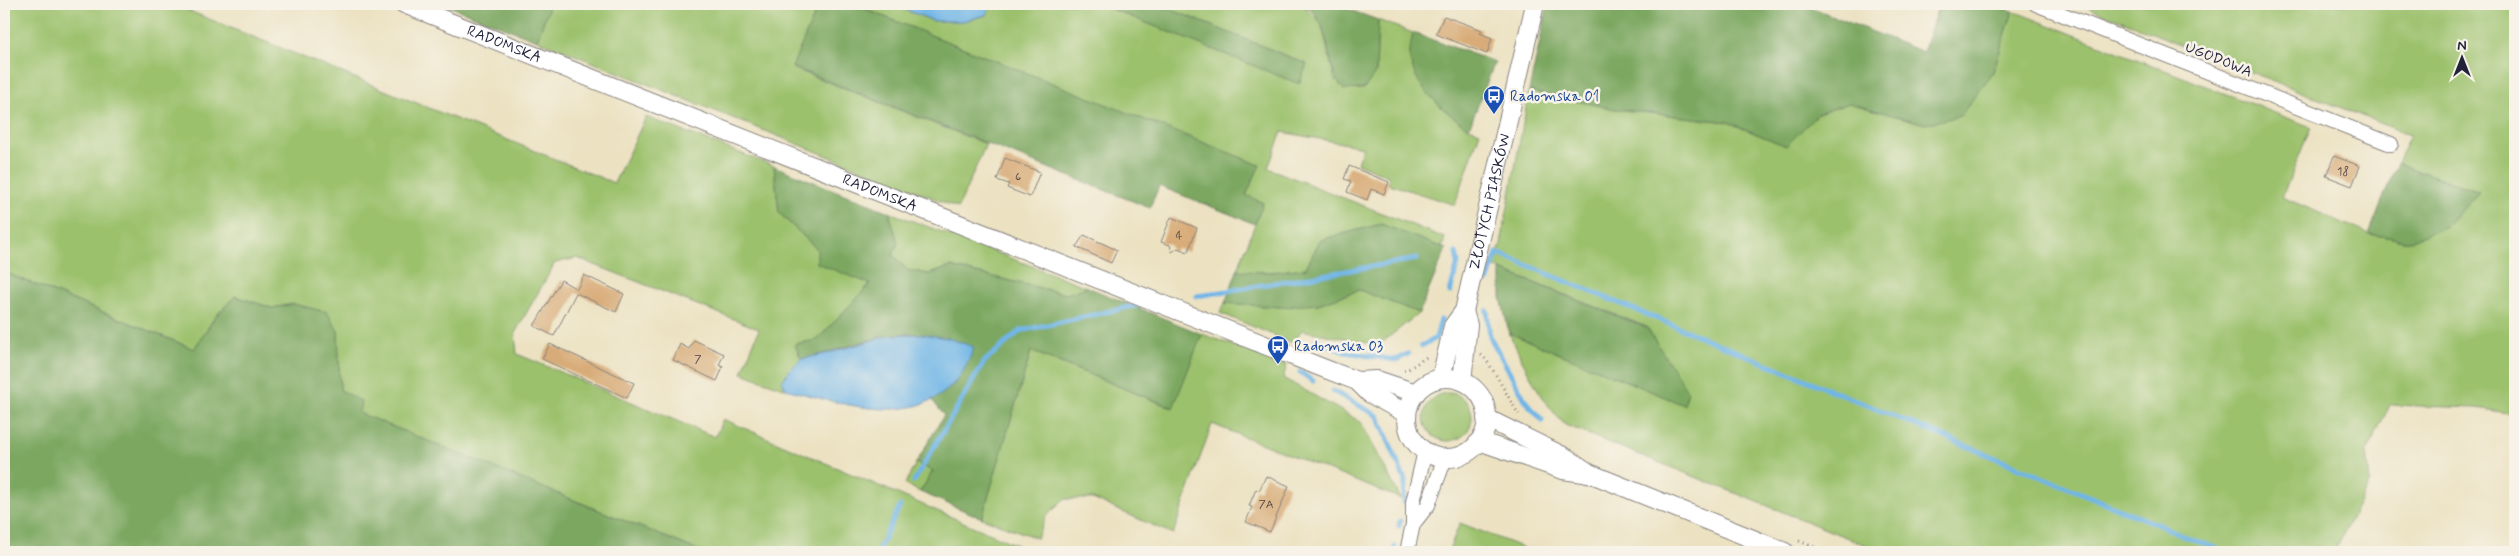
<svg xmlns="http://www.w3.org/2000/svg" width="2519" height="556" font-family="Mynerve,sans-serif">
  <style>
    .green { fill: #9bc16c; stroke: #5e7254 }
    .forest { fill: #7ca760; stroke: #4f644e }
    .water { fill: #70b5e7; stroke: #496c91 }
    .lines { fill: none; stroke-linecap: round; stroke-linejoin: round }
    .stream { stroke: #70b5e7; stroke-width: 5 }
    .building { fill: #d8ac78 }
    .minor-casing { stroke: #87827e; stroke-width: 16 }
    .tertiary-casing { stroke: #87827e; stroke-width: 20 }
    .path { stroke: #87827e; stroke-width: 3; stroke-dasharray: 1 4; stroke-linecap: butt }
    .minor { stroke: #fff; stroke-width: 14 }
    .tertiary { stroke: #fff; stroke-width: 18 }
    .labels { text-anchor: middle; stroke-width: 5; stroke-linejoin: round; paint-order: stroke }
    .number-label { font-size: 12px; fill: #50444a }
    .street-label { font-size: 15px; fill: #22223b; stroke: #f7f3e8 }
    .transit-label { font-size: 15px; fill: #164399; stroke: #f7f3e8; text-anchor: start }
  </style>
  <rect width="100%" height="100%" fill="#f7f3e8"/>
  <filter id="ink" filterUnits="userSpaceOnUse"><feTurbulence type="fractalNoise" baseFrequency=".02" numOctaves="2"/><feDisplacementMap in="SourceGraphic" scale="10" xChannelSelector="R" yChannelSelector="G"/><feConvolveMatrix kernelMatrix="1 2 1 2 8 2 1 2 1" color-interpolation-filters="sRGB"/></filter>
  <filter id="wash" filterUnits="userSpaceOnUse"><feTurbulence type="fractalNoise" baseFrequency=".0096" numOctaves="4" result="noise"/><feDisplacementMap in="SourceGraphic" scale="20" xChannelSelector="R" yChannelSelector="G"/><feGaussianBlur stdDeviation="1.12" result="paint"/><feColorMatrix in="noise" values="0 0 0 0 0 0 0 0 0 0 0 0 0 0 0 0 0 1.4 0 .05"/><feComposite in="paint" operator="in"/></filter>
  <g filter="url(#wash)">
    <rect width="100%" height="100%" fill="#ece2c2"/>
    <g class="green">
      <path d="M4,4h168l442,179 32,-66 128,49 5,47 38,36 53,35 -53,56 -22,4 6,15 -13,13 -6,9 4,8 -44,-16 17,-44 -182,-71 -22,5 -40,70 2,21 198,83 8,-18 310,133h-331l-344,-139 3,-12 -21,-11 -2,-59 -44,-27 -22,4 -37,-12 -20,21 -21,32 -190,-77z"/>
      <path d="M550,4h269l-27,64 194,76 -28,64 -421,-168z"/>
      <path d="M852,4h38l44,17h29l23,-6 5,-11h108l200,79 8,-19 -150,-60h144l20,18 14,59 41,-9 2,-52 35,13 -3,21 59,74 11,4 -25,73 -66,-21 -1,-8 -31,-13 6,-16 -81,-15 -14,36 177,70 -3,10 -61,-24 -61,16 -14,28 -34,4 -35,-1 26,-68 -17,-7 13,-31z"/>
      <path d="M2079,4h436v410l-39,-6 -86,-3 -23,47 3,30 -33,64v6h-454l-318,-127c-26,-26 -40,-59 -56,-92l175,71 -37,-77 -153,-60 7,-23 28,-153 86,18 113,13 58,24 32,-32 31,-11 76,21 68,-52 20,-61 298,116 -29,70 87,37 41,7 69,-49 -82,-29 13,-28z"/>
      <path d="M889,212l198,75 -21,7 -115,-27 -22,7 -22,-4 -14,-15 5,-12z"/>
      <path d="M1359,290l60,23 -40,32 -78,-15 -6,14 -75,-31 5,-10 55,4 38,-3z"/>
      <path d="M1202,334l85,31 -4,13 78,44 40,77 -189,-75 -39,110 -80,-35h-29l-18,18 -9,21 -55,-20 49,-167 141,57z"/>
      <circle cx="1448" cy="417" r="24"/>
      <path d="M916,463l17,8 -13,21 -15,-8z"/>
      <path d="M1460,523l74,29h-86z"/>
    </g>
    <g class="forest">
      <path d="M443,4h107l-13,36z"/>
      <path d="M819,4h33l408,161 -14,30 17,8 -8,21 -96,-38 -9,22 -358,-141z"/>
      <path d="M1099,4h58l150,60 -8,20z"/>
      <path d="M1301,4h32l45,16 -2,52 -12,17 -20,1c-22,-23 -9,-72 -43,-86z"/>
      <path d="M1548,4h255l120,48 16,-48h55l19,7 -20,61 -33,44 -35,8 -76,-21 -31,11 -32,32 -58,-24 -113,-13 -86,-18z"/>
      <path d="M1413,33l82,29 -26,66c-23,-15 -60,-44 -59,-75 0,-7 2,-14 3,-20z"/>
      <path d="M2397,163l82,29 -32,34 -37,15 -41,-7z"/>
      <path d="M774,166l115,46 9,31 -5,12 14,15 22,4 22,-7 115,27 21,-7 115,47 -29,74 -142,-57 -49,167 -62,-26 13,-21 -17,-8 28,-48 -12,-15 23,-17 -7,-45c-18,-3 -38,-6 -57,-3 -31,6 -59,18 -90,24l-6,-15 22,-4 53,-56 -53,-21v-14l-38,-36z"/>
      <path d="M1381,224l65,25 -27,64 -60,-23 -41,14 -38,3 -55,-4 12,-32 35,1 34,-4 14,-28z"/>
      <path d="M1501,270l146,58 41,64 -4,13 -175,-72 -8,-36z"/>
      <path d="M4,272l190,77 21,-32 20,-21 37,12 22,-4 33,8 11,19 2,59 21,11 -2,12 343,139h-698z"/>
    </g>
    <g class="water">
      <path d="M890,4h101l-5,11 -23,6h-29z"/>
      <path d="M922,334l26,4 26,9c-30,90 -119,61 -188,42l-4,-8 6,-9 13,-13 24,-5 66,-19z"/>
    </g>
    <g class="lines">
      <g class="stream">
        <path d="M1487,282l10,-29 725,298 11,1"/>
        <path d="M1450,292l8,-29 -2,-10"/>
        <path d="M1197,296l220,-37"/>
        <path d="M1487,311l3,26 37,66 15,17"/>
        <path d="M1316,340l29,12 51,8 12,-6"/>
        <path d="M1421,346l15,-8 5,-18"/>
        <path d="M1300,372l13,9"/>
        <path d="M1333,391l45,25 27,64 -1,22"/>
        <path d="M914,481l70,-119 36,-31 122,-27"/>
        <path d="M1399,526l1,-5"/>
        <path d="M877,552l23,-46"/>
        <path d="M1393,552l2,-5"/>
      </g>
    </g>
    <g id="blocks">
      <g class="building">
        <path d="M1444,16l38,14 -2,3 12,5 -5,16 -51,-20z"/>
        <path d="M2334,156l26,10 -8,20 -26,-10z"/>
        <path d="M1005,158l35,14 -10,25 -23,-9 2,-4 -12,-4z"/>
        <path d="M1349,166l40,16 -5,12 -13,-5 -4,11 -20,-8 4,-11 -7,-2z"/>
        <path d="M1171,217l26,11 -9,24 -10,-4 -6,4 -2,-7 -9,-3z"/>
        <path d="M1084,235l33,15 -6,13 -35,-16z"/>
        <path d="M584,275l40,19 -8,18 -40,-19 -22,43 -20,-10 27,-46 16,9z"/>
        <path d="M694,340l30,14 -5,11 4,2 -6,14 -44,-21 7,-16 9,5z"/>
        <path d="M550,344l84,39 -7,15 -85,-39z"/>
        <path d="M1266,476l23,10 -19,46 -24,-10 6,-15 -3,-1 7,-17 3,2z"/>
      </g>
    </g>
  </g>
  <g filter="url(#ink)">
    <use href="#blocks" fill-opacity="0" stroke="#87827e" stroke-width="1"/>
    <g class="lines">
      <g class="minor-casing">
        <g id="minor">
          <path d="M2036,4l355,140"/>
          <path d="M1413,524l15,-19 17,-47"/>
          <path d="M1407,552l6,-28v-22l12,-51"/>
        </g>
      </g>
      <g class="tertiary-casing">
        <g id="tertiary">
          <path id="s1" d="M404,4l924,366 29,11 20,-1 39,13"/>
          <path id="s2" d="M1441,378l12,-52 11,-15 71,-307"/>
          <circle cx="1447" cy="418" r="40"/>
          <path d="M1357,381l12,12 38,21"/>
          <path d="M1462,381l6,-56 -4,-14"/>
          <path d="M1486,418l81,40 22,15 196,79"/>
          <path d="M1479,441l84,29 21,3"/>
        </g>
      </g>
      <g class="path">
        <path d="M1481,355c8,4 29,47 38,59"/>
        <path d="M1404,370h3l21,-14"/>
        <path d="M1799,541l28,11"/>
      </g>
      <use href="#minor" class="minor"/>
      <use href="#tertiary" class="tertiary"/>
    </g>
  </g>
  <defs>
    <g id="bus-pin" transform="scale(1.125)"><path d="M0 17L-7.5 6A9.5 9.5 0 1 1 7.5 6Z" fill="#1a4fb4" stroke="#f7f3e8"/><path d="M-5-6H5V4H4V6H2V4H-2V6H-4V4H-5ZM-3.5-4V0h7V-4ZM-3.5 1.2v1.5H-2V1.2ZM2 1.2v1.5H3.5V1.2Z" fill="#fff"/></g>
  </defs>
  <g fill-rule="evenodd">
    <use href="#bus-pin" x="1494" y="96"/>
    <use href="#bus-pin" x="1278" y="346"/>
  </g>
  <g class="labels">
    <g class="number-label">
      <text x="2343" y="175">18</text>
      <text x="1018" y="180">6</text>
      <text x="1179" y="239">4</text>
      <text x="698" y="363">7</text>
      <text x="1266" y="508">7A</text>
    </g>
    <g class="street-label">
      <text dy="5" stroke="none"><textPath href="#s1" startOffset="108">RADOMSKA</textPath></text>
      <text transform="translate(2219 59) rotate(22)" y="5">UGODOWA</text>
      <text dy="5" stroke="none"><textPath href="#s1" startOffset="512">RADOMSKA</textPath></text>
      <text dy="5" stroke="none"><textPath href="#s2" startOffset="184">ZŁOTYCH PIASKÓW</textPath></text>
    </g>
    <g class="transit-label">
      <text x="1510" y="101">Radomska 01</text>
      <text x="1294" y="351">Radomska 03</text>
    </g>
  </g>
  <rect width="2519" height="556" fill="none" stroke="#f7f3e8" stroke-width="20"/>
  <g transform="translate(2462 58)" stroke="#f7f3e8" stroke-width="4" paint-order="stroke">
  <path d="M0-4L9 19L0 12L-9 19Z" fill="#22223b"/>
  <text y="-8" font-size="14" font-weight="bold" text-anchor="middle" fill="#22223b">N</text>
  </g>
</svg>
